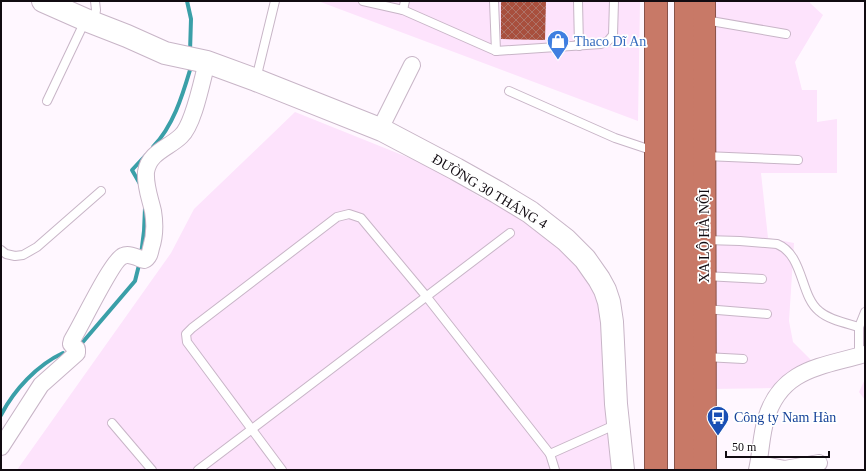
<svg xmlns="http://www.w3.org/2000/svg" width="866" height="471" font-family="'Times New Roman',serif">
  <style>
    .built { fill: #fde3fc }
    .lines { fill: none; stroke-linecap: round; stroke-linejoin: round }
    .stream { stroke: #3a9fa8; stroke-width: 4 }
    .building { fill: url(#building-cross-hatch) }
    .lane-casing { stroke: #c8b5c7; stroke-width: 10 }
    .street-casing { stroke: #c8b5c7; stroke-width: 18 }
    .secondary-casing { stroke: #c8b5c7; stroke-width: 24 }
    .highway-casing { stroke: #885249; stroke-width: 24 }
    .lane { stroke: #fff; stroke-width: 8 }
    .street { stroke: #fff; stroke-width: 16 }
    .secondary { stroke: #fff; stroke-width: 22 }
    .highway { stroke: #c87967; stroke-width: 22 }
    .labels { text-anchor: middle; stroke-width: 3.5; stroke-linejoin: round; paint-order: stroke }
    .shop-label { font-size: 14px; fill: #366cbe; stroke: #fff; text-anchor: start }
    .street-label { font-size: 14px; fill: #110b11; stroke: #fff }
    .transit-label { font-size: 14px; fill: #164399; stroke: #fff; text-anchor: start }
  </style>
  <defs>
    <pattern id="building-cross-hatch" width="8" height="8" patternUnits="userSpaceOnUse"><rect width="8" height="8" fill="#a84f3d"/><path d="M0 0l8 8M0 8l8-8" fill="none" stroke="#ae7368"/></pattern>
  </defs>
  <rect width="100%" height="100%" fill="#fff7ff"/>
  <g class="built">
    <path d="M318,1h322l-2,120z"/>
    <path d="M711,1h99v2l13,12 -28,47 7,28h15v32l20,-3v54h-76l7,65 26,5 -5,78 4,21 20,20 -38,26 -66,1z"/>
    <path d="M295,112l137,55 51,32 14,-1 56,37 44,52 20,183h-600l154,-217 23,-44z"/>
    <path d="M865,379v21l-6,-8z"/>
  </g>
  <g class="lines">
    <g class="stream">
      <path d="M187,1l4,18 -1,33"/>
      <path d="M153,147c20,-21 29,-50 37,-77v-5"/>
      <path d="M140,184l-8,-14 14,-15"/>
      <path d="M141,255l3,-24 1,-23"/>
      <path d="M82,343l53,-62 5,-20"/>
      <path d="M1,415c13,-25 36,-50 62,-62"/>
    </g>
  </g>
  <path class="building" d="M501,1h45l-1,39 -44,-1z"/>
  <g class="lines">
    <g class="lane-casing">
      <g id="lane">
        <path d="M363,1l40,9 93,41 105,-7 7,-3 5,-6 1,-34"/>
        <path d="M494,1l2,50"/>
        <path d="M578,1l1,45"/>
        <path d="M403,10l2,-9"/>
        <path d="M705,20l81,14"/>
        <path d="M94,22l2,-12 -1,-9"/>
        <path d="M256,79l19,-78"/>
        <path d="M509,91l106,47 39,13"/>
        <path d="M47,101l38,-80"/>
        <path d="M705,156l93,4"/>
        <path d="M705,240l35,1 37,3c27,11 23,52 42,67 10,9 27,12 40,16"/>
        <path d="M1,250l5,4 9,2 8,-1 14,-8 64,-56"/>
        <path d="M705,276l57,3"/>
        <path d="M705,309l62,5"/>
        <path d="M859,356v-29l6,-15"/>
        <path d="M705,357l38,2"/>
        <path d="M112,423l40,47"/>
        <path d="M550,454l5,16"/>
        <path d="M198,470l312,-237"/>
        <path d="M282,470l-95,-128 -1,-8 6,-6 145,-111 12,-3 12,4 65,78 124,158 67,-30"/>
      </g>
    </g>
    <g class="street-casing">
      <g id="street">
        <path d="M380,129l32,-64"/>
        <path d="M1,447l40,-62 36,-32v-4l-6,-5 1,-4c9,-14 40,-80 51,-84 6,-3 15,2 21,4 5,-2 6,-7 7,-12 4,-12 4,-25 2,-37 -3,-13 -8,-25 -7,-39 3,-20 23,-24 35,-36 13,-12 21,-56 26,-74"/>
        <path d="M759,464l26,5 34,-6"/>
        <path d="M757,470c4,-17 4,-35 9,-51 15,-51 56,-52 99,-65"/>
      </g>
    </g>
    <g class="secondary-casing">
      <path id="secondary" d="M43,1l43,19 41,16 38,17 42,9 49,18 126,50 74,39 41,23 33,20 36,28 19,19 14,20 6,11 4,12 3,20 4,82 7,66"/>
    </g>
    <g class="highway-casing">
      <g id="highway">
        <path d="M656,1v469"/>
        <path d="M686,1v469"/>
        <path d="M704,1l1,469"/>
      </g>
    </g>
    <use href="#lane" class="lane"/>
    <use href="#street" class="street"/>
    <use href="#secondary" class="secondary"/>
    <use href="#highway" class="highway"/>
  </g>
  <defs>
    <g id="shop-pin" transform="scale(1.15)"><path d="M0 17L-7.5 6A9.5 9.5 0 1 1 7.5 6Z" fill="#3f7fe0" stroke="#fff"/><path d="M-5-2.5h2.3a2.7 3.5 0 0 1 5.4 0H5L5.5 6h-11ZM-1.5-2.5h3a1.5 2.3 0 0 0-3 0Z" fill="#fff"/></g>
    <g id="bus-pin" transform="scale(1.15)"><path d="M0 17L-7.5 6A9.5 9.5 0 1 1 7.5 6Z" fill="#1a4fb4" stroke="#fff"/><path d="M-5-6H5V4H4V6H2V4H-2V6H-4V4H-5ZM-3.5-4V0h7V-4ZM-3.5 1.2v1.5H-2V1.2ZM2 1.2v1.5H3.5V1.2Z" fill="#fff"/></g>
  </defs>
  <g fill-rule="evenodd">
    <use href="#shop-pin" x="558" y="41"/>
    <use href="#bus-pin" x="718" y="417"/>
  </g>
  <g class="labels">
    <g class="shop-label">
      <text x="574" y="46">Thaco Dĩ An</text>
    </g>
    <g class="street-label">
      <text transform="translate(490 191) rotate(31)" y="5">ĐƯỜNG 30 THÁNG 4</text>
      <text transform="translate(704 236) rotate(-90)" y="5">XA LỘ HÀ NỘI</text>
    </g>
    <g class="transit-label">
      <text x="734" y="422">Công ty Nam Hàn</text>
    </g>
  </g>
  <rect width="866" height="471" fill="none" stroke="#110b11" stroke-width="4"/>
  <path d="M726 451v6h103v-6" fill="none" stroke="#110b11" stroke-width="2"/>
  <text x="732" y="451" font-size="12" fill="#110b11" stroke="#ffffff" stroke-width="3" paint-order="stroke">50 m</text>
</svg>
